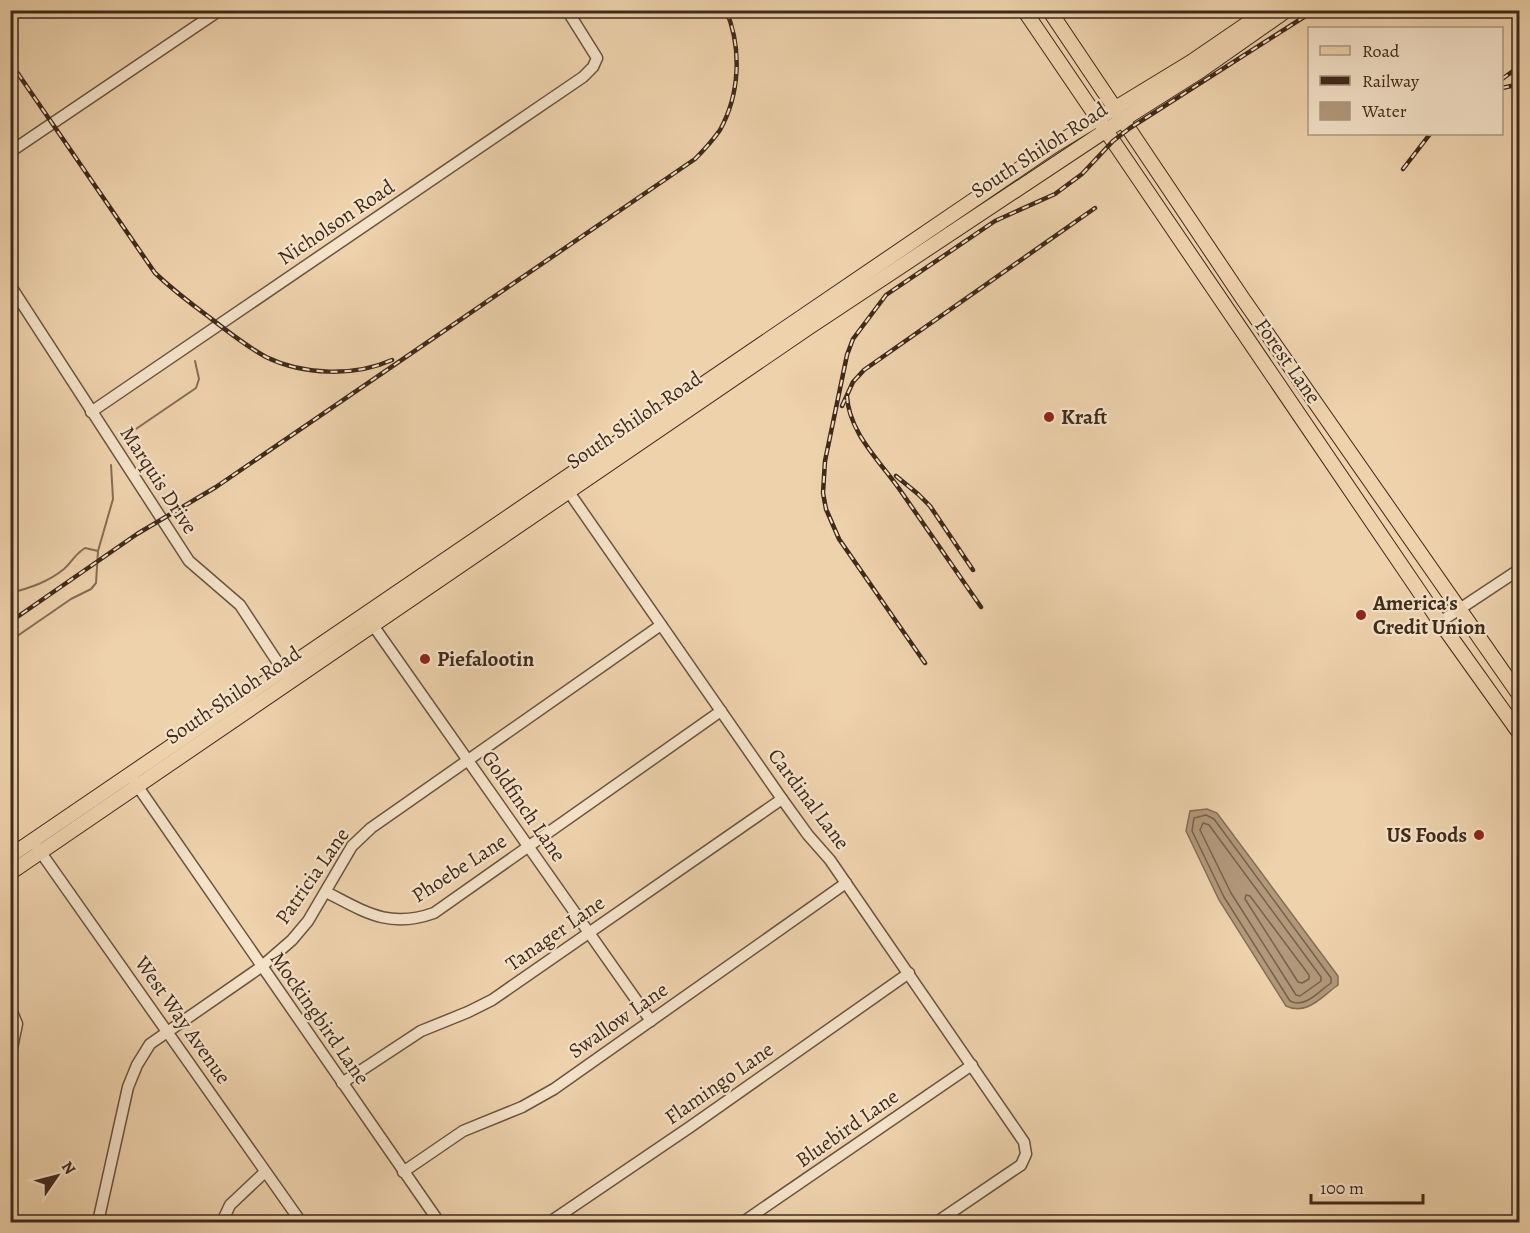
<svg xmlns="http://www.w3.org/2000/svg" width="1530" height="1233" font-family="Alegreya,serif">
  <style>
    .water { fill: #b2997b; stroke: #846d55; stroke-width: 1.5 }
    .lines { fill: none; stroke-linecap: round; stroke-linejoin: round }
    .shore { stroke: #78624b; stroke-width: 1.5 }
    .stream { stroke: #846d55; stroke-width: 2 }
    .minor-casing { stroke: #6b543f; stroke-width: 13 }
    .major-casing { stroke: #3f2a1b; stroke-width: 16 }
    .minor { stroke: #f4e2c9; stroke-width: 10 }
    .major { stroke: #eed2ac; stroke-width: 14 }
    .rail-casing { stroke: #3f2a1b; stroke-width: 4.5 }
    .rail { stroke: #f4e2c9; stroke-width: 2; stroke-dasharray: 7; stroke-linecap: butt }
    .poi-dot { fill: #8f2418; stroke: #f4e2c9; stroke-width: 2 }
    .labels { text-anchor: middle; stroke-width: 4.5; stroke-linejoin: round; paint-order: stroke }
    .street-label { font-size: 21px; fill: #3f2a1b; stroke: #f4e2c9 }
    .poi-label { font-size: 21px; font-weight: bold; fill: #3f2a1b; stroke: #f4e2c9; text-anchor: start }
  </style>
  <rect width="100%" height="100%" fill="#eed2ac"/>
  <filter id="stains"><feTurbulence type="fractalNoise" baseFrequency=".00333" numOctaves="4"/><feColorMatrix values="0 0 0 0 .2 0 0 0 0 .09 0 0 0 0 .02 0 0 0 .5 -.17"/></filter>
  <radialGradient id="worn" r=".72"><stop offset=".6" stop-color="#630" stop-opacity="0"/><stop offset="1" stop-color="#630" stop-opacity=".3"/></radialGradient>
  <path class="water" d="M1207,809l10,4 121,163v9c-17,12 -31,31 -52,21l-67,-106 -33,-69 4,-20z"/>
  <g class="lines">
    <g class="shore">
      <path d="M1206,815l8,4 117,159v5c-12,8 -26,26 -41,18l-66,-104 -32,-66 2,-13z"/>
      <path d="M1203,823l6,2 112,152v4l-21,15 -4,-1 -65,-102 -31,-63z"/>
      <path d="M1246,895l4,1 59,79v4l-7,4 -4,-1 -53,-83z"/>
    </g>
    <g class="stream">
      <path d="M130,433l66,-45 3,-9 -4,-18"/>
      <path d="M10,593c20,-5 38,-11 54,-24 8,-7 10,-14 21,-21l13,3"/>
      <path d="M10,641l61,-42 20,-10 5,-6 2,-32 15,-52 -2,-34"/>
    </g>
    <g class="minor-casing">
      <g id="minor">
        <path d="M10,152l210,-142"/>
        <path d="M10,285l179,276 51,44 46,70"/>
        <path d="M91,412l492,-335 10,-10 4,-9 -30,-48"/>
        <path d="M564,485l218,314 26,36 22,25 194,282 2,12 -5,11 -84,57"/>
        <path d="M370,621l281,400"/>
        <path d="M1440,622l80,-53"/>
        <path d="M134,781l305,441"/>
        <path d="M37,847l264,375"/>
        <path d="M326,892c39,20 63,37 108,21l287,-202"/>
        <path d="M10,1007l7,17 -7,34"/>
        <path d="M342,1083l79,-52 47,-19 24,-12 290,-201"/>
        <path d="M403,1172l60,-41 59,-24 32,-18 292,-206"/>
        <path d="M98,1222l30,-135 9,-22 13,-21 111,-77 31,-27 16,-19 44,-75 19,-18 290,-203"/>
        <path d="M222,1222l8,-17 35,-33"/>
        <path d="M550,1222l140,-95 219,-154"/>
        <path d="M743,1222l229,-157"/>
      </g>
    </g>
    <g class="major-casing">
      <g id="major">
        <path d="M1024,10l416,612 80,112"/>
        <path d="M1049,10l194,289 277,397"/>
        <path d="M10,856l1043,-710 138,-84 76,-52"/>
        <path d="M10,873l798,-545 297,-197 95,-60 87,-61"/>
      </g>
    </g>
    <use href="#minor" class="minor"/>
    <use href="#major" class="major"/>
    <g class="rail-casing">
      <g id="rail">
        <path d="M10,62l145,211c17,16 35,30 54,44 18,14 37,29 57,40 37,18 88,20 126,3"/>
        <path d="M1502,79l18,-13"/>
        <path d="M1502,88l18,-4"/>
        <path d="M1403,169l27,-35"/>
        <path d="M847,396c2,37 33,65 53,94 27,39 54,78 81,117"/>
        <path d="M842,406l11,-24 11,-12 231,-162"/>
        <path d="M896,476l22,18 12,12 43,64"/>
        <path d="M10,622l127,-88 79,-47 479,-328c9,-9 18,-19 25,-29 20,-36 22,-82 6,-120"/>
        <path d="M925,663l-86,-124 -13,-30 -3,-16 2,-32 22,-106 6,-16 33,-44 109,-74 60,-27 27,-20 31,-33 17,-13 185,-118"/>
      </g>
    </g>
    <use href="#rail" class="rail"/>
  </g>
  <g class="poi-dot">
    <circle cx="1049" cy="417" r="6"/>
    <circle cx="1361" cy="615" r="6"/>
    <circle cx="425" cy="659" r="6"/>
    <circle cx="1479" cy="835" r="6"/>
  </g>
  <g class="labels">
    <g class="street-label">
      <text transform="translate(1039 150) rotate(-33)" y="7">South Shiloh Road</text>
      <text transform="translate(336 222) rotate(-34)" y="7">Nicholson Road</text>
      <text transform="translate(1288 361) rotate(55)" y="7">Forest Lane</text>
      <text transform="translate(634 420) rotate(-34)" y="7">South Shiloh Road</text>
      <text transform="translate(159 480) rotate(57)" y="7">Marquis Drive</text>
      <text transform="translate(233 695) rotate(-34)" y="7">South Shiloh Road</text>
      <text transform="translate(809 799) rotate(53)" y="7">Cardinal Lane</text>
      <text transform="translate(524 806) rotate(55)" y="7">Goldfinch Lane</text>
      <text transform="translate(459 868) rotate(-33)" y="7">Phoebe Lane</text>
      <text transform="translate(312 876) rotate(-55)" y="7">Patricia Lane</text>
      <text transform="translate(555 933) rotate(-35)" y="7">Tanager Lane</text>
      <text transform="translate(320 1018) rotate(55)" y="7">Mockingbird Lane</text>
      <text transform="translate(183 1020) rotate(55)" y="7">West Way Avenue</text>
      <text transform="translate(618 1020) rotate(-35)" y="7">Swallow Lane</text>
      <text transform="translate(719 1083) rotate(-35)" y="7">Flamingo Lane</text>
      <text transform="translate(847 1128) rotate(-35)" y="7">Bluebird Lane</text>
    </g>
    <g class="poi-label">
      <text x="1061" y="424">Kraft</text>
      <text x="1373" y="610">America's<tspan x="1373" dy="24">Credit Union</tspan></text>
      <text x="437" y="666">Piefalootin</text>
      <text x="1467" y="842" text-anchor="end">US Foods</text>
    </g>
  </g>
  <rect width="1530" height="1233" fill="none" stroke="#eed2ac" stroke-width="36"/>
  <rect x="12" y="12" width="1506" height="1209" fill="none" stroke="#3f2a1b" stroke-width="3"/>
  <rect x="18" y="18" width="1494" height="1197" fill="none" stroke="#3f2a1b" stroke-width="1.5"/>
  <rect x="1308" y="27" width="195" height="108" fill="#f4e2c9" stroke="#ac9883" stroke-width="1.5"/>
  <rect x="1320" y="46" width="30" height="9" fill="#eed2ac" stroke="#ac9883" stroke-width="1.5"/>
  <text x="1362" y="57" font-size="18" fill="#3f2a1b">Road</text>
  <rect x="1320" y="76" width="30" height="9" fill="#3f2a1b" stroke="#ac9883" stroke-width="1.5"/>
  <text x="1362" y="87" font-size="18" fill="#3f2a1b">Railway</text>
  <rect x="1320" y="102" width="30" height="18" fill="#b2997b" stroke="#ac9883" stroke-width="1.5"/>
  <text x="1362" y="117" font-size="18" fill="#3f2a1b">Water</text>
  <g transform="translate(57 1176) rotate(55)" stroke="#f4e2c9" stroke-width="4.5" paint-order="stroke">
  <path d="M0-4.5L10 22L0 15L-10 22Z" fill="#3f2a1b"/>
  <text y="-9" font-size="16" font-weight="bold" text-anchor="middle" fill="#3f2a1b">N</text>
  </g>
  <path d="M1311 1194v9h112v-9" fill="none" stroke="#3f2a1b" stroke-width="3"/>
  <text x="1320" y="1194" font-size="18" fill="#3f2a1b" stroke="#f4e2c9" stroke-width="4.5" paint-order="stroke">100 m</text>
  <rect width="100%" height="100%" filter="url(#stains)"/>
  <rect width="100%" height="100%" fill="url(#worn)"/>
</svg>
